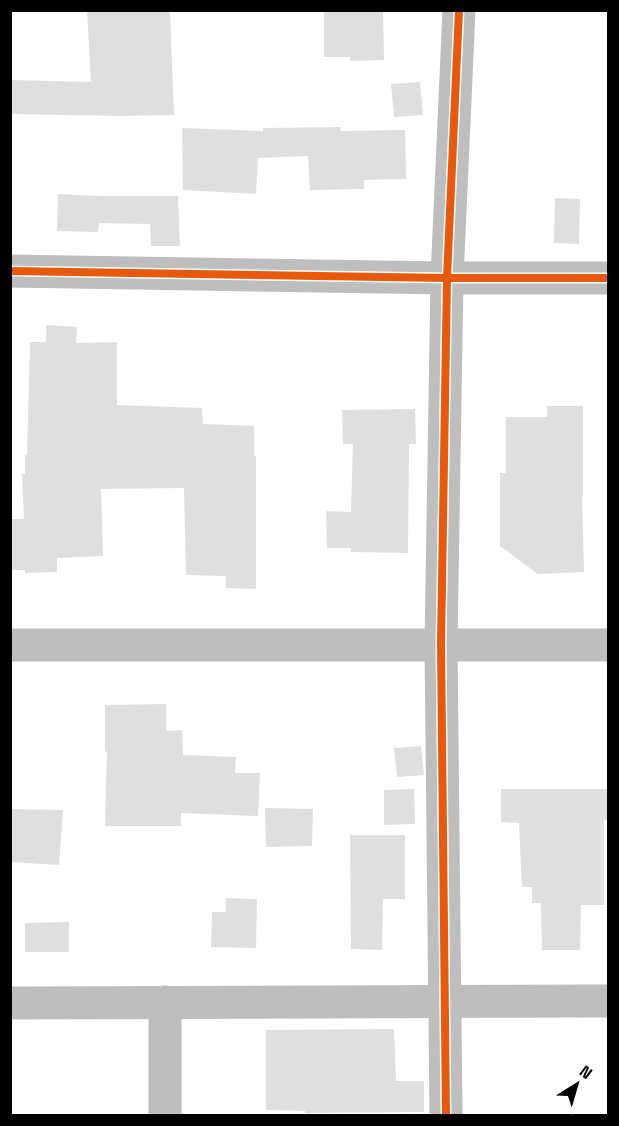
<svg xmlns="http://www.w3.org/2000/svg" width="619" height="1126" font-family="'Space Grotesk',sans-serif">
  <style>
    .building { fill: #dfdfdf }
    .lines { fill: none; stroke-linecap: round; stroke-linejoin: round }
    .minor { stroke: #bebebe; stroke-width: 33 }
    .cycleway-casing { stroke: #fff; stroke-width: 11 }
    .cycleway { stroke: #e8590c; stroke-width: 8 }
  </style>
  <rect width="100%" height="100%" fill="#fff"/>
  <g class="building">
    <path d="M87,10h83l4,105 -52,1 -112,-2v-34l81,2z"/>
    <path d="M324,10h59l1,50 -34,1v-4h-26z"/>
    <path d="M420,82l3,33 -29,2 -3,-33z"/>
    <path d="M340,127l1,4 64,-1 1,49 -42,1v9l-54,1 -2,-34 -50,2 -2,36 -73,-4 -1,-62 81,3v-3z"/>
    <path d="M58,194l41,2h79l2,50h-29l-1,-22 -51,-1 -1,9 -41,-1z"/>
    <path d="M555,198l25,1 -1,45 -25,-1z"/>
    <path d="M46,325l31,2 -1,16 41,-1v63l85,3 1,16 51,2v30h2v133l-30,-1v-12l-40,-1 -2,-87 -83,1 2,67 -46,2v14l-32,1v-3h-15v-51h14l-2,-45h3v-19h2l3,-113h16z"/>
    <path d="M547,406h36v90h-1l2,76 -46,2 -38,-28v-73h6v-56h41z"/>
    <path d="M415,409l1,35h-7l-1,109 -57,-1v-4h-24l-1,-37 25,1 2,-68h-10l-1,-34z"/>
    <path d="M166,704v27l16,-1 1,25 53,2 -1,16h25l-2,43 -77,-3v13h-76l2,-74 -2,-1v-46z"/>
    <path d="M421,746l3,29 -27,2 -3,-29z"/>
    <path d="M414,789l1,35 -31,1v-35z"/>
    <path d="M501,789h108v31h-5v85h-23l-1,45h-38l-1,-47h-9v-16h-10l-3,-64 -18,-1z"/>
    <path d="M265,808l48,1 -1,37 -46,1z"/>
    <path d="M10,809l53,1 -4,55 -49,-3z"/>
    <path d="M350,835h55v64h-22l-1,51 -31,-1z"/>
    <path d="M226,898l31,1 -1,49 -45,-1 1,-35h14z"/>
    <path d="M69,922v30h-44v-29z"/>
    <path d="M394,1029l2,52h28v31l-119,1v-2l-39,-1v-80z"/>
  </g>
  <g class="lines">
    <g class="minor">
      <path d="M10,271l437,7h161"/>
      <path d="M10,645h598"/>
      <path d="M165,1002v114"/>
      <path d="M10,1003l598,-2"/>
      <path d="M446,1116l-5,-472 6,-366 12,-268"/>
    </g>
    <g class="cycleway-casing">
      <g id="cycleway">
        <path d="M10,271l437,7h161"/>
        <path d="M446,1116l-5,-472 6,-366 12,-268"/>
      </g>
    </g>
    <use href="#cycleway" class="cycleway"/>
  </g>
  <rect width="619" height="1126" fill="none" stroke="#000000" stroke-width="24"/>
  <g transform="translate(577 1084) rotate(37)" stroke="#ffffff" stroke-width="4.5" paint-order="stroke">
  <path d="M0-4.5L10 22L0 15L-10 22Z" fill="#000000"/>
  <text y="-9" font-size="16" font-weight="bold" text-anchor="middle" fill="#000000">N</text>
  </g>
</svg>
